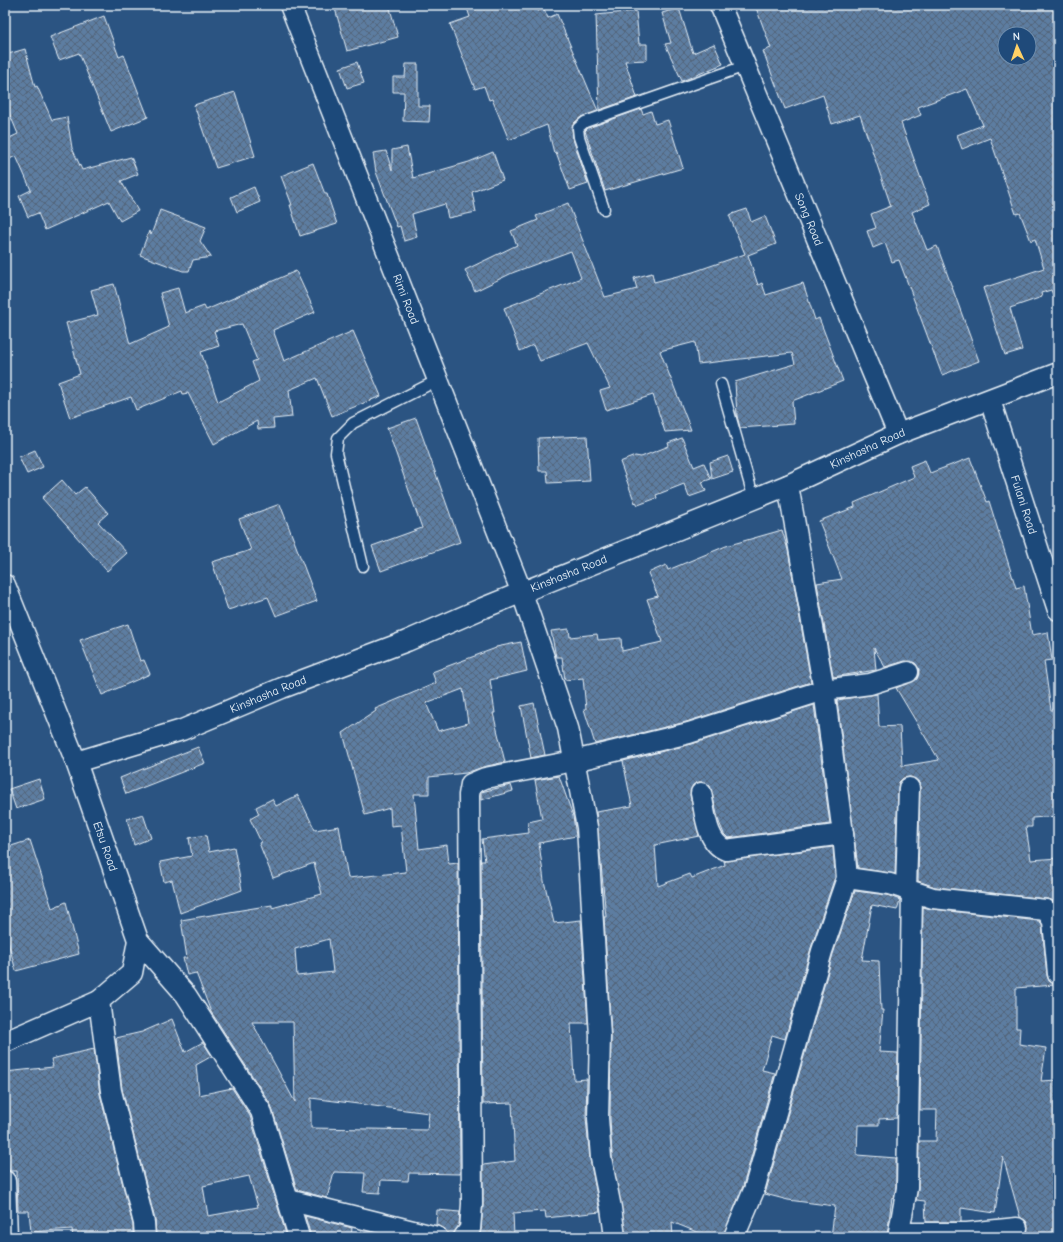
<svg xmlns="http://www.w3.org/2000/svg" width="1063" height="1242" font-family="'Comic Neue',sans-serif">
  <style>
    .building { fill: url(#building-cross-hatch); stroke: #e8f1f8; fill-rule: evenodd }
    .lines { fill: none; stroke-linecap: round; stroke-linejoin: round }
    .service-casing { stroke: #e8f1f8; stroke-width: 13 }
    .minor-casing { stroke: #e8f1f8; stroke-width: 23 }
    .service { stroke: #1f4a7a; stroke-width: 10 }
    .minor { stroke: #1f4a7a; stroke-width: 20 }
    .labels { text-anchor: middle; stroke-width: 3.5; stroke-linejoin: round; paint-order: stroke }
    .street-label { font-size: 12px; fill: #e8f1f8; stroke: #1f4a7a }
  </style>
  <defs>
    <pattern id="building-cross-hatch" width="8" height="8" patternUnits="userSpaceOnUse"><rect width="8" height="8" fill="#5d7da1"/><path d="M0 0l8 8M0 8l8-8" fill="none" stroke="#53657a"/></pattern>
  </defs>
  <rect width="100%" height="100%" fill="#2b5482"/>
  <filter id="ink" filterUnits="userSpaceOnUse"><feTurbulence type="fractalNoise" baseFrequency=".025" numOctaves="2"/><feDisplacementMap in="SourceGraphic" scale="8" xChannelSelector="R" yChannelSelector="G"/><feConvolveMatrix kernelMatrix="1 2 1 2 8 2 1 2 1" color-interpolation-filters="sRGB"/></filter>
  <g filter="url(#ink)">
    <g class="building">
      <path d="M334,5h55l9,32 -51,14z"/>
      <path d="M466,5h71l1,6 6,-2 4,9 9,-4 41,97 -17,6 -7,6 -2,5 1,11 15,45 -18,6 -14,-38 -2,1 -7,-28 -38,15 -17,-41 -3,1 -5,-14 -9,3 -25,-65 20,-7z"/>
      <path d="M755,5h303v295h-3l-4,-10 -10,3 1,4 -32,11 12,42 -17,5 -22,-67 61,-20 -9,-29 -4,2 -11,-28 -4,1 -26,-76 -28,11 -5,-14 26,-10 -16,-36 -49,18 3,8 -20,8 29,81 -18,8 15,38 10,-4 42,115 -37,14 -43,-115 -7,2 -7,-19 -12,5 -6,-17 9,-3 -5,-14 20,-8 -31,-91 -28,9 -9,-29 -38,14 -22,-58 8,-3zM1005,34h24v24h-24z"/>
      <path d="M679,8l14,45 21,-9 9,20 -41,17 -17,-37 6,-1 -9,-30z"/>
      <path d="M636,11l3,33h8v16l-22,1 12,36 -38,13 -3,-95z"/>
      <path d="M104,16l15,41 5,-2 24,62 -37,15 -32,-79 -20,7 -9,-23z"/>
      <path d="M25,49l10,38 2,-1 15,34 15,-3 5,31 10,22 49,-13 7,17 -17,7 17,30 -18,10 -11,-20 -64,29 -7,-17 -10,4 -9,-21 12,-6 -15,-34 -11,5v-21l13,-6 -13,-31v-48z"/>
      <path d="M357,62l7,21 -17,5 -7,-20z"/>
      <path d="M406,64h12v42h12l-1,16 -26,-1 1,-29h-11v-15h12z"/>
      <path d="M235,92l20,64 -39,12 -22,-63z"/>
      <path d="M641,109l2,5 8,-3 4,13 13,-4 15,48 -78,23 -20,-60 3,-3z"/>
      <path d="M407,147l6,31 56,-16 24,-10 10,28 -31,12 4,20 -28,6 -3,-14 -33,10 5,23 -13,4 -4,-15 -3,1 -21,-55 -3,-19 13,-2 6,19v-20z"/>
      <path d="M313,163l12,31h2l10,30 -37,12 -10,-31h2l-11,-29z"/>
      <path d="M254,187l6,15 -23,10 -6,-15z"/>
      <path d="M568,203l37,94 32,-8 -3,-11 18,-5 2,9 39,-10 52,-18 -16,-39 18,-6 4,13 14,-6 11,28 -28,11 10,30 4,-2 4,12 37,-12 12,37 4,-2 24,63 -51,20 2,23 -54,4 -3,-12 -2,-34 60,-18 -3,-11 -94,11 -3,-22 -35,9 31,79 -26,2 -12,-37 -47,15 -6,-19 10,-3 -22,-45 -48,18 -7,-16 -13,6 -16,-43 77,-30 -10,-27 -59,22 -37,18 -10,-21 52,-25 -6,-14 27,-11 -2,-4z"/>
      <path d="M160,210l46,17 -6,14 11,16 -18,3 -4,11h-6l-43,-16 9,-24 2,4z"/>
      <path d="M296,271l19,41 -42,18 11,31 69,-30 28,65 -49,20 -15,-38 -28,12 3,27 -19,2 1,9 -16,1 -1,-8 -43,23 -26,-51 -5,1 -1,-3 -46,19 -5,-13 -61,21 -12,-36 22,-8 -14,-51 32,-8 -7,-25 23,-6 16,60 39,-17 -9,-34 18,-5 7,25 19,-7 2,4zM242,324l15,36 -5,2 7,19 -41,21 -17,-50 18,-6 -5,-15z"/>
      <path d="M416,418l44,124 -79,29 -9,-25 50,-18 -35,-100z"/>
      <path d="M587,436l3,45 -42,2 -1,-12h-8l-1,-33z"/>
      <path d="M682,438l12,29 10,-4 7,16 -9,3 4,9 -17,6 -5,-13 -28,11 1,3 -19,7 -2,-3 -1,1 -15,-41 15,-6 6,1 28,-11 -1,-3z"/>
      <path d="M35,450l8,17 -16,7 -8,-17z"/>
      <path d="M728,456l5,16 -21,7 -2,-17z"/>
      <path d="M970,458l17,44 2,-1 27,87 8,-2 8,49 16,-3 4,28 -8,1 7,49h7v106l-26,2v9h-6l5,33 27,-2v49l-6,-7 -5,-1 -112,-12 -17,-6 2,-93 -1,-6 -9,-5 -7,1 -4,4 -1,6 -3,86 -37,-6 -21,-168 40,-6 2,33 21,-1 2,40 37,-6 -43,-72 21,-9 2,-10 -4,-6 -10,-2 -20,6 -11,-19 2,22 -43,7 -16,-94 25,-4 -23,-58 36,-14 -1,-4 60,-26 -4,-11 15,-6 5,13z"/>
      <path d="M62,480l13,15 10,-8 23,26 -10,9 29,31 -20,18 -65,-73z"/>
      <path d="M280,504l37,97 -41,15 -8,-19 -40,13 -16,-48 39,-12 -12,-31z"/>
      <path d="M782,530l6,20 23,132 -125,40 -91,22 -11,-35h2l-3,-31 -18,2 -3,-23h-6l-5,-26 18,-2 1,8 27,-3 1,6 23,-2 1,13 40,-9 -15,-43 11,-3 -10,-23 18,-8 2,5 58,-24z"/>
      <path d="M128,624l12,37 4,-1 6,14 -48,21 -22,-55z"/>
      <path d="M521,642l6,29 -37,9 5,33h-2l12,49 -22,5 -17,6 -37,4v17h-15l5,55 28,-4 2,19 9,-1 2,311 -51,-1 -1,8 -27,-1 -1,13 -17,-1 2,-19 -31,-1 -7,26 -30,-8 -26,-85 -60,-93 -15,-39 -9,2 -4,-17h4l-6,-38 91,-15v3l50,-14 -8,-31 -41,15 -14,-35 2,-1 -11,-23 9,-5 -3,-7 16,-8 4,7 22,-11 17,35 24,-4 9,52 58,-6 -5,-47 -10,1 -1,-18 -25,7 -22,-82 33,-22 -1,-2 61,-26 -4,-11 64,-24v-1zM463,689l5,34 -30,8 -12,-28zM329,939l4,33 -36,4 -2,-27zM252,1022h41l2,80zM311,1098l118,15 -2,17 -116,-2z"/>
      <path d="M534,703l11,52 -14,3 -10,-52z"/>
      <path d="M814,705l16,119 -102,14 -4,-4 -5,-12 -9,-36 -5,-4h-6l-6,3 -3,10 9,41 -44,9 3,41 32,-12 2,4 33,-13 -1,-4 109,-14 2,30 -24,71 -26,91 -13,-4 -10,35 13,3 -32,113 -20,51h-14l-37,-15 1,15h-47l-14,-81 -2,-38 1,-83 -7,-118h2l-10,-105 36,-6 -9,-45 69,-17z"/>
      <path d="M198,747l7,16 -79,31 -6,-16z"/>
      <path d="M559,776l14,40 3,20 -37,7 5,38 10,42 27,-3 7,103h-17l3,57 13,-1 -1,39 4,41 10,53 -54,6 -1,-7 -32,2 1,24h-36l3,-7 2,-25v-40l32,-4 -3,-58 -29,1 -2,-243h4l-3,-22 47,-6 -1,-11 14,-3 -7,-39z"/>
      <path d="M39,779l6,20 -29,10 -7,-20z"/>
      <path d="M511,785l2,6 -32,9v-8z"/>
      <path d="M143,814l8,24 -17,7 -7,-26z"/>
      <path d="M206,835l3,17 25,-5 8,43 -62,23 -8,-33 -8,2 -4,-20 32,-6 -3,-18z"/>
      <path d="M30,840l22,68 14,-6 13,52 -63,17 -11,-40v-83z"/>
      <path d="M855,891l32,4 13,5 -3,10 -25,-5 -10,55 17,1 2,49h2l-4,42 19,1 -1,65 -18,1v6h-21l-1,30 39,3v29l-2,11 -2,-1 -5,40h-56l4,-31 -47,-6 -23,-6 68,-240z"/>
      <path d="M923,907l9,2 107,12 3,4 5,50 2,6 6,4 -39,3v40h4l-1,16 27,4 -5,33 17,-1v157h-31l1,-11 -2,-5 -6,-4 -17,-60 -8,56 -34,-5v14h-35l-1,-21 -9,-1 2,-12 1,-47h17l1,-31h-17z"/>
      <path d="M172,1019l13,33 18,-10 9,14 -16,9 3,30 33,-7 18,28 37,121h-131l-1,-17 -33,-131 -6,-51 26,-6zM249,1176l9,31 -50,9 -5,-30z"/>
      <path d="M94,1049l6,45 33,131v12h-60l-1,-8 -41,3 -2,-21h-11l-1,-40h-8l-4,-22v-77l48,-5 -2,-8z"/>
      <path d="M437,1210l23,2 -1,13 -6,12h-5l-3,-8 -9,-4z"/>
      <path d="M305,1216l47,12 -1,9 -41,-4z"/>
    </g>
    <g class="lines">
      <g class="service-casing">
        <g id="service">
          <path d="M604,209l-25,-72 -1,-9 7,-6 160,-56"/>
          <path d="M721,384l33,115"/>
          <path d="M363,566l-27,-113 2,-15 15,-15 85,-43"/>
        </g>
      </g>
      <g class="minor-casing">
        <g id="minor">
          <path id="s1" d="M290,5l232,588 46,135 19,99 13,209 -2,82 3,40 10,50 4,29"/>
          <path id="s2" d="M720,5l178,429"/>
          <path id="s3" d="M990,400l68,210"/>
          <path id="s4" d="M5,585l71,177 62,178 -6,33 -33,28 -94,41"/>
          <path id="s5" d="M76,762l106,-32 100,-42 125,-47 76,-33 305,-123 110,-51 160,-61"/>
          <path d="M701,793c4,18 5,50 25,57l117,-16"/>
          <path d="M847,878l43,6 43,14 113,12 7,11 5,53"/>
          <path d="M906,890l3,-102"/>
          <path d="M138,940l48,55 75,116 38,126"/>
          <path d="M99,1001l12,90 33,132 1,14"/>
          <path d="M5,1181l2,56"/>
          <path d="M288,1200l149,37"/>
          <path d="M899,1233h68l50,-5"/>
          <path d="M464,1237l6,-8 2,-25 -3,-409 2,-11 14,-6 89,-17 115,-28 135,-43 46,-6 38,-12"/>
          <path d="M734,1237l20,-47 68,-239 25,-73 -4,-44 -19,-144 -36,-205"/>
          <path d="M898,1237l9,-49 5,-296"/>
        </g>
      </g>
      <use href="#service" class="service"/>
      <use href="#minor" class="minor"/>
    </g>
  </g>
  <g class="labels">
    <g class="street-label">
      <text dy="4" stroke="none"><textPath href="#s2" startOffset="232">Song Road</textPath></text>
      <text dy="4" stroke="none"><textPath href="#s1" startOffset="316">Rimi Road</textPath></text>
      <text dy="4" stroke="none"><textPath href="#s5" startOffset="852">Kinshasha Road</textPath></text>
      <text dy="4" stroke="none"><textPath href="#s3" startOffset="110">Fulani Road</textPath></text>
      <text dy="4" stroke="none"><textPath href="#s5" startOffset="528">Kinshasha Road</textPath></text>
      <text dy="4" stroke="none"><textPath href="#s5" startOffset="204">Kinshasha Road</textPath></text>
      <text dy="4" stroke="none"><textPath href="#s4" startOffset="280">Etsu Road</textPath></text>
    </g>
  </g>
  <rect width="1063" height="1242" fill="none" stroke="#1f4a7a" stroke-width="20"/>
  <rect x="10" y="10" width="1043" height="1222" fill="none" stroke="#e8f1f8" stroke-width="1.5" filter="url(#ink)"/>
  <g transform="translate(1017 46) rotate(357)"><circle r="19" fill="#1f4a7a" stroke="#6f8dac"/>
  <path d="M0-3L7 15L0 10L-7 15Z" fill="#ffd166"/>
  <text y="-6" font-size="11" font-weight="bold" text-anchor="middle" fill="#e8f1f8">N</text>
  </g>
</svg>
